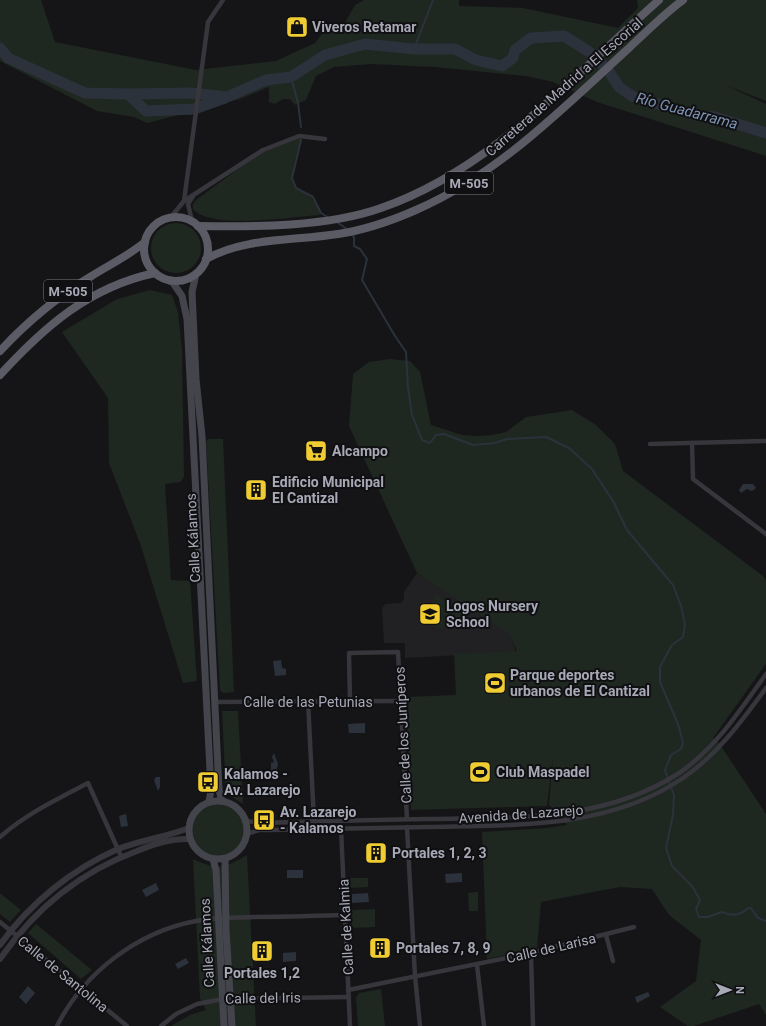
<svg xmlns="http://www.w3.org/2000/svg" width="766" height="1026" font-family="Roboto,sans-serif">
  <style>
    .built { fill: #212124 }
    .green { fill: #1f2721 }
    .water { fill: #2b323b }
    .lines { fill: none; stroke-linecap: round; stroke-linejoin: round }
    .stream { stroke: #2b323b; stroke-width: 2 }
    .river { stroke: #2b323b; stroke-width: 11 }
    .minor { stroke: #36363c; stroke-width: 4.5 }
    .tertiary { stroke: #36363c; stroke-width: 6 }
    .secondary { stroke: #44454c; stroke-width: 7 }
    .trunk { stroke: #5a5b64; stroke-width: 8 }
    .labels { text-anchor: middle; stroke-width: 4; stroke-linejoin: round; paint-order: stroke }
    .shield { fill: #101012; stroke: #7a7b86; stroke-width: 1 }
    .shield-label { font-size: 13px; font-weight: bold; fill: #a7a9b7 }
    .poi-label { font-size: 14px; font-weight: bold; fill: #a7a9b7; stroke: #101012; text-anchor: start }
    .street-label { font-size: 14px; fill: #a7a9b7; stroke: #101012 }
    .water-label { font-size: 15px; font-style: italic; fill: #7e92b2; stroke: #101012 }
  </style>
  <rect width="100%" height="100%" fill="#151517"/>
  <path class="built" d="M417,573l93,61 6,18 -111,6v-15h-21l-2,-35 4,-4 15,-1 3,-4v-7z"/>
  <g class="green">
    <path d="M0,0h41l14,42 141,28 80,-9 39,-18 9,-12 20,-7 11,-19 9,-5h95v6l64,2 95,20 20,-20 -1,-8h129v101l-41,-16 41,19v52l-169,-54 -44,-20 -27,-6 -91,-9 -64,-3 -37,3 -18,9 -10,24 -11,5 -5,-6h-7l-8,5 -6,-2v-15l-29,12 -93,24 -13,-6 -37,-6 -97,-50z"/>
    <path d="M299,136l2,4c-3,12 -15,41 -4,49 16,11 14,4 24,24l-2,2c-27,2 -109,15 -126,-6v-5l3,-4 69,-51z"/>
    <circle cx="176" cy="248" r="25"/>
    <path d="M150,290l22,5 6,17 4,37 2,128 -4,5 -15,2 6,96 19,1 7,100 -14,2 -43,-140 -31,-80 -1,-65 -46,-66 55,-33z"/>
    <path d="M390,359l20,2 10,11 11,53 31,10 15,1 15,-1 14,-3 20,-15 46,-7 24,15 19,19 8,27 140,105 3,4v84l-53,74 6,5 47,71v201l-7,-11 -65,22h-6l-28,-19 36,-26 5,-41 -32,-25 -17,-26 -32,-2 -79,15 -4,46 -50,11 -5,-127 65,-4 20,-3 -18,-20 4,-49 -6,50 -136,4 -5,-113 50,-2 -2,-41 63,-3 -8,-17 -92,-61 -68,-147 4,-52 16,-12z"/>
    <path d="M208,439h15l11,253 -11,1 -3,-3 -14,-248z"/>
    <path d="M436,595l32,21 -7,11 -32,-21z"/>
    <path d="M429,608l30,19c-20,2 -30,5 -30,-19z"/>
    <path d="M222,711h16l5,93 -17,-11z"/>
    <circle cx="218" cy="830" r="26"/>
    <path d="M247,855l9,171h-85l19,-11 16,-5 -6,-12 -7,-139c24,11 31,10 54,-4z"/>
    <path d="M350,878h18v9l-18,1z"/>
    <path d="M478,892v19h-9l-1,-18z"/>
    <path d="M0,893l21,17 -11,12 -10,-8z"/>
    <path d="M375,909v18l-23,1 -1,-18z"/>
    <path d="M36,924l56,46 -11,9 -53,-46z"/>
    <path d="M381,989l4,37h-27l-2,-28 3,-5z"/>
  </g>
  <g class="water">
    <path d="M743,484h10l3,4 -4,3 -5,-2 -6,4 -2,-3z"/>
    <path d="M281,660l1,8 4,1v6l-11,1 -2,-15z"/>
    <path d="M365,723v10h-16l-1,-9z"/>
    <path d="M274,753l4,11 -3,13h-2l-2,-3 3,-3h-3v-8l3,-1 -2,-5z"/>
    <path d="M156,777h4v10l-2,4 -4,-11z"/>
    <path d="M126,814l2,12 -7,1 -2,-11z"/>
    <rect x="287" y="870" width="16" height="8"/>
    <path d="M462,873v9l-16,1 -1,-9z"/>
    <path d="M156,883l3,7 -13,7 -4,-7z"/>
    <path d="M368,893l1,9 -17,1v-9z"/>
    <path d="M296,952v9l-13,1v-9z"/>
    <path d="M186,958l3,5 -11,6 -3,-5z"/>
    <path d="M28,986l7,7 -9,11 -7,-7z"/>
    <path d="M648,992l2,4 -13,7 -2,-6z"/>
  </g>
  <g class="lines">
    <g class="stream">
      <path d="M414,49l19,-49"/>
      <path d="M291,77l7,26 3,24"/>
      <path d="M301,140l-9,38 4,10 17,9 8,16 8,5"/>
      <path d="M337,222l11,8"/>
      <path d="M352,235l2,2v9l6,3 7,10 -5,21 33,56 11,16 2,36 4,27 10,25 8,3 6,-8 8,-1 29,11 22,-2 12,-4 39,-2 23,11 23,21 21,32 14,29 46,55 8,21 4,18 -2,13 -11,8 -12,22v15l18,42 5,19 -2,6 -10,6 -6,15 9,25 -1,20 -7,33 6,18 20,20 8,14 -4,9 3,8h9l14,-5c9,4 18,4 26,-4h3l7,10 8,3"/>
    </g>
    <g class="river">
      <path d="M0,48l8,10 77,35 43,1 63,-1 36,4 39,-17 25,-3 34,-22 40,-11 49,5h41l21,11 26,6 11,-8 2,-8 16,-12 33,-2 24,15 20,19 11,17 13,9 66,20 17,1 51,16"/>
      <path d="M128,94l18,17 48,-2 31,-11"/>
    </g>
    <g class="minor">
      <path d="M184,201l24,-179 15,-22"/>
      <path d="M171,217l13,-16 79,-51 36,-14 26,3"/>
      <path d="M192,221l-4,-17 5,-8"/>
      <path d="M692,443l1,36 73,55"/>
      <path d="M650,444l116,-3"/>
      <path d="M308,701l6,120"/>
      <path d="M350,701l-1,-48 49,-1 9,167"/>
      <path d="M215,702l186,-1"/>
      <path d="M246,821l18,2c55,-2 111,-3 166,-4 86,-2 174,3 249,-46 37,-25 61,-63 87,-99"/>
      <path d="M407,827l8,149 5,50"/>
      <path d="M341,828l9,198"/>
      <path d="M247,834l12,-4h10c53,-1 107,-2 160,-3 86,-2 180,2 254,-49 34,-23 59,-57 83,-90"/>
      <path d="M0,837c26,-23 57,-38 88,-54l33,73"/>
      <path d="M0,922l127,104"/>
      <path d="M606,935l7,26"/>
      <path d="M531,953l2,73"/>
      <path d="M477,965l7,61"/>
      <path d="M348,990l183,-37 103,-26"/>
      <path d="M57,1026c27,-53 80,-94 139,-105 19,-4 38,-3 57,-4 31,0 61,-1 92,-2"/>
      <path d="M161,1026l15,-12 21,-10 26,-5 126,-2"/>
    </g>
    <g class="tertiary">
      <path d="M0,945c29,-41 72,-76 118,-96 23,-9 48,-12 71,-21"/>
      <path d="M0,959c34,-49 80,-87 137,-108 17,-7 34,-13 53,-12"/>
    </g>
    <g class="secondary">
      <path d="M196,274l-4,18 4,87 6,57 17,354 3,11"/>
      <path d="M171,280l11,16 5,23 24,471 -2,12"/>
      <circle cx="218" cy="830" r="29"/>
      <path d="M213,859l3,11 8,156"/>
      <path d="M225,859l1,71 6,96"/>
    </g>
    <g class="trunk">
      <circle cx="176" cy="249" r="32"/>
      <path d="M198,226c56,1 130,1 183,-18 110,-38 192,-132 278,-208"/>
      <path d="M206,259c40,-22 88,-18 132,-25 27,-4 53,-13 78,-24 83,-36 147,-102 213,-162 17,-16 35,-34 54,-48"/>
      <path d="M0,351c26,-28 57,-54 90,-74 19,-12 38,-21 55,-35"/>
      <path d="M0,375c44,-48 89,-88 155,-102"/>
    </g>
  </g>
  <defs>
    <g id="shop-square" transform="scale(1.15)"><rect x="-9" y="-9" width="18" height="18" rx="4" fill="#f0cc33" stroke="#101012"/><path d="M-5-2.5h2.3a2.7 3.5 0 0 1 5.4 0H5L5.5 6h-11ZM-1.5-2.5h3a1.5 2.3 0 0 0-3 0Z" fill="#111"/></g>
    <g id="supermarket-square" transform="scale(1.15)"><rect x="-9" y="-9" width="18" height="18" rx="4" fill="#f0cc33" stroke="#101012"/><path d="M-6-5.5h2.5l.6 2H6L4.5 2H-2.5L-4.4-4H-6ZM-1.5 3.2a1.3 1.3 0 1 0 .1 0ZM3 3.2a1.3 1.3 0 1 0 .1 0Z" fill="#111"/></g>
    <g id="building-square" transform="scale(1.15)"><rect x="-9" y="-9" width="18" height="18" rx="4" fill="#f0cc33" stroke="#101012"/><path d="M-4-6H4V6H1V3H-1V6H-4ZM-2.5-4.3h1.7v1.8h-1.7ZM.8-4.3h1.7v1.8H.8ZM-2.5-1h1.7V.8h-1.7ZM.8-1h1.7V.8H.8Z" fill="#111"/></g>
    <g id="school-square" transform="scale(1.15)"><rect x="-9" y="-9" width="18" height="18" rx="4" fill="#f0cc33" stroke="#101012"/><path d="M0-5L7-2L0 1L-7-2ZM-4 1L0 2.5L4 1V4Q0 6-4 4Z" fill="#111"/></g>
    <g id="stadium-square" transform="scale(1.15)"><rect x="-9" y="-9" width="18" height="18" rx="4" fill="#f0cc33" stroke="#101012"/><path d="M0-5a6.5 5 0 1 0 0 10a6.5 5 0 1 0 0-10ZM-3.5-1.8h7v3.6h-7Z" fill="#111"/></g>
    <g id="bus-square" transform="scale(1.15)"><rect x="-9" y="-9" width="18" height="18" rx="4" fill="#f0cc33" stroke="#101012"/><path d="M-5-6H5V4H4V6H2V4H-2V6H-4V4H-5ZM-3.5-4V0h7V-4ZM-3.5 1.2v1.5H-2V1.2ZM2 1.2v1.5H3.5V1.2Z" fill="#111"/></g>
  </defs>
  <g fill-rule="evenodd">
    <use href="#shop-square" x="297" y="27"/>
    <use href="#supermarket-square" x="316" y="451"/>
    <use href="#building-square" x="256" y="490"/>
    <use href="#school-square" x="430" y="614"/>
    <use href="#stadium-square" x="495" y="683"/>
    <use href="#stadium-square" x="480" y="772"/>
    <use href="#bus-square" x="208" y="782"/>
    <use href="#bus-square" x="264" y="820"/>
    <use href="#building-square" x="376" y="853"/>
    <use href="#building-square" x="380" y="948"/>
    <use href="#building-square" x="262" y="951"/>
  </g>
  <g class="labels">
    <g class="shield">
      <rect x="445" y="172" width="48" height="22" rx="3"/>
      <rect x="44" y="280" width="48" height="22" rx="3"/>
    </g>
    <g class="shield-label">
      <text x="469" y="188">M-505</text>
      <text x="68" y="296">M-505</text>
    </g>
    <g class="poi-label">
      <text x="312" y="32">Viveros Retamar</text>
      <text x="332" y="456">Alcampo</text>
      <text x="272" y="487">Edificio Municipal<tspan x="272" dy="16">El Cantizal</tspan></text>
      <text x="446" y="611">Logos Nursery<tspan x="446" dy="16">School</tspan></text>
      <text x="510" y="680">Parque deportes<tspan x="510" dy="16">urbanos de El Cantizal</tspan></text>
      <text x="496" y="777">Club Maspadel</text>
      <text x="224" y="779">Kalamos -<tspan x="224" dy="16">Av. Lazarejo</tspan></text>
      <text x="280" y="817">Av. Lazarejo<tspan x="280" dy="16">- Kalamos</tspan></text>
      <text x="392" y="858">Portales 1, 2, 3</text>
      <text x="396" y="953">Portales 7, 8, 9</text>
      <text x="262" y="978" text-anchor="middle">Portales 1,2</text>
    </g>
    <g class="street-label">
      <text transform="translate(564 87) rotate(-41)" y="5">Carretera de Madrid a El Escorial</text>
      <text transform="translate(193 538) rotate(-93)" y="5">Calle Kálamos</text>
      <text x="308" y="707">Calle de las Petunias</text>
      <text transform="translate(403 735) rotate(-93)" y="5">Calle de los Juníperos</text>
      <text transform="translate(521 814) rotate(-4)" y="5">Avenida de Lazarejo</text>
      <text transform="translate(346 927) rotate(-93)" y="5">Calle de Kalmia</text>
      <text transform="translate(207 943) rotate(-93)" y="5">Calle Kálamos</text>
      <text transform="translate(551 948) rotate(-13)" y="5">Calle de Larisa</text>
      <text transform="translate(63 974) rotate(39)" y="5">Calle de Santolina</text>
      <text transform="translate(263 998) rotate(-1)" y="5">Calle del Iris</text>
    </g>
    <g class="water-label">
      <text transform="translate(687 111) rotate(15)" y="5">Río Guadarrama</text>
    </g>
  </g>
  <g transform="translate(730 990) rotate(90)" stroke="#101012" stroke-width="3" paint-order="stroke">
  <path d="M0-3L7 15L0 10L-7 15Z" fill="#a7a9b7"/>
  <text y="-6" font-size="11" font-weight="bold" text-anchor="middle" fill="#a7a9b7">N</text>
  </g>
</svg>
